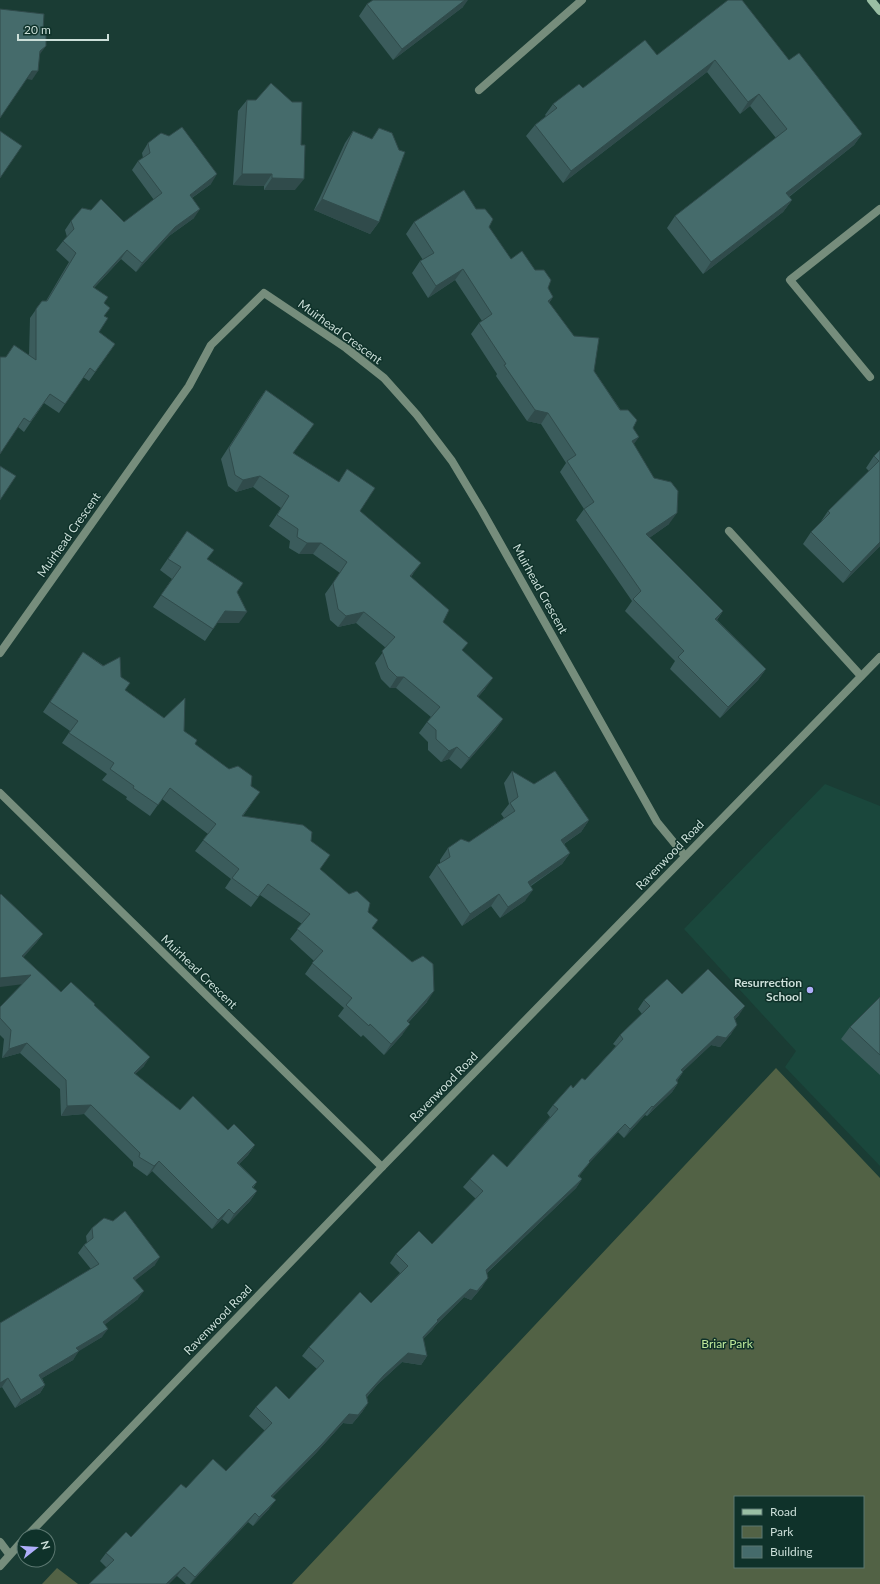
<svg xmlns="http://www.w3.org/2000/svg" width="880" height="1584" font-family="Lato,sans-serif">
  <style>
    .built { fill: #1a473c }
    .green { fill: #526245; fill-rule: evenodd }
    .lines { fill: none; stroke-linecap: round; stroke-linejoin: round }
    .lane { stroke: #768d7c; stroke-width: 8 }
    .street { stroke: #768d7c; stroke-width: 8 }
    .secondary { stroke: #9abfa4; stroke-width: 8 }
    .wall { fill: #3b5c5c }
    .shaded-wall { fill: #304b4b }
    .building { fill: #456b6b; stroke: #304b4b }
    .poi-dot { fill: #afaefa; stroke: #0f322a; stroke-width: 1.5 }
    .labels { text-anchor: middle; stroke-width: 3; stroke-linejoin: round; paint-order: stroke }
    .street-label { font-size: 12px; fill: #ccdfd9; stroke: #0f322a }
    .poi-label { font-size: 12px; font-weight: bold; fill: #ccdfd9; stroke: #0f322a; text-anchor: end }
    .park-label { font-size: 12px; fill: #bee89a; stroke: #0f322a }
  </style>
  <rect width="100%" height="100%" fill="#1a3c34"/>
  <path class="built" d="M825,784l55,22v360l-95,-99 11,-16 -112,-122z"/>
  <g class="green">
    <path d="M776,1068l104,110v406h-588zM735,1497h128v70h-128z"/>
    <path d="M57,1568l21,16h-36z"/>
  </g>
  <g class="lines">
    <g class="lane">
      <path d="M479,90l103,-90"/>
      <path d="M870,377l-80,-97 90,-71"/>
      <path d="M729,531l132,145"/>
    </g>
    <g class="street">
      <path d="M0,653l189,-267 22,-41 53,-52 82,55 38,30 33,37 35,46 30,50 175,311 28,34"/>
      <path d="M0,793l382,374"/>
      <path d="M27,1536l355,-369 498,-510"/>
      <path d="M0,1542l9,12"/>
      <path d="M0,1566l24,-27"/>
    </g>
    <path class="secondary" d="M871,0l9,11"/>
  </g>
  <g class="wall">
    <path d="M367,4l96,3 -70,53 -34,-44z"/>
    <path d="M657,55l132,5 73,74 -8,11 -65,52 3,3 -9,12 -80,62 -36,-46 8,-12 101,-78 -26,-32 -10,8 -33,-42 -144,111 -37,-47 9,-11 11,-9 -1,-1 8,-11 30,-16z"/>
    <path d="M247,100l48,90h-31v-4l-31,-1 5,-74z"/>
    <path d="M353,131l26,91 -9,12 -56,-24 31,-67z"/>
    <path d="M148,143l63,41 -19,14 2,20 -25,18 -33,36 -15,-13 -27,29 10,15v13l-5,16 16,12 -26,37 -6,-4 -24,36 -15,-10 -20,29 -6,-5 11,-72 1,-37 12,-17h4l23,-39 -13,-12 7,-9 4,-4 -2,-7 6,-9 53,1 30,-22 -22,-30 6,-9 5,-3 -1,-5z"/>
    <path d="M476,209l35,50 24,11 13,18 5,9 -4,6 45,68 39,57v16l36,80 -20,14 74,73 -6,9 49,49 -8,11 -38,38 -50,-49 5,-8 -50,-50 7,-10 -56,-81 8,-11 -24,-37 6,-9 -25,-39 -14,-3 -31,-45 1,-2 -26,-40 8,-11 3,-2 -27,-41 -27,18 -16,-25 8,-12 3,-1 -17,-26 8,-12z"/>
    <path d="M266,390l28,63 66,58 53,63 -2,3 51,74 23,38 -7,8 25,22 -8,11 -34,39 -12,-10 -8,3 -13,-12v-8l-9,-9 8,-11 4,-5 -35,-29h-6l-9,-9 -6,-16 11,-15 -30,-25 -18,4 -8,-7 -5,-26 15,-21 -27,-19h-14l-10,-6 1,-7 -21,-15 12,-18 -28,-21 -17,5 -8,-6 -7,-27 37,-58z"/>
    <path d="M880,450v96l-37,37 -40,-39 8,-12 9,-9 8,-12 41,-40 -3,-3 8,-12z"/>
    <path d="M187,531l20,28 30,33 2,31h-22l-12,18 -52,-34 19,-28 -12,-9z"/>
    <path d="M83,652l38,25 4,13 39,28 20,13 11,13 56,42 1,17 -9,13 68,25 9,28 48,43 5,17 54,73 -19,21 -6,12 -18,20 -21,-20 -2,2 -23,-21 6,-8 -39,-34 9,-13 -24,-22 12,-15 -42,-29 -9,12 -26,-19 6,-9 -36,-28 13,-17 -46,-35 -12,17 -24,-17 1,-2 -25,-17 5,-6 -45,-31 8,-12 -27,-19z"/>
    <path d="M512,771l77,49 -8,12 -17,12 6,9 -8,11 -31,22 -6,15 -25,17 -9,-12 -29,20 -33,-49 8,-12 3,-2v-3l8,-12 21,-6 35,-24 -3,-4 8,-10 -5,-21z"/>
    <path d="M0,895l43,39 -7,9 -13,14 38,35 33,13 50,61 -9,8 45,36 48,20 27,15 -7,10 -9,9 18,18 -4,6 4,3 -7,10 -22,23 -6,-5 -10,10 -60,-58 -5,5 -14,-10v-4l-49,-48 -23,2 -1,-27 -40,-36 -18,5 2,-19 -4,-4v-28l22,-22z"/>
    <path d="M682,994l57,21 -4,4 -4,15 -11,13 -9,-2 -29,27h1l-6,9 1,2 -6,9 -25,24 -2,-1 -21,23 -6,-6 -28,30 -11,14 3,3 -6,9 -89,85 -5,14 -11,13 -7,-3 -28,28 -4,5 -9,9 4,17 -6,9 -19,-3 -24,22 -11,13 1,6 -6,9 -10,12 -9,-1 -27,30 -44,44 -3,12 -16,17 -5,-4 -58,62h-4l-9,-8 -71,-9 -6,-6 6,-8 25,-16 55,-49 40,-17 39,-40 -16,-15 7,-9 33,-8 28,-30 -15,-13 7,-9 62,-44 29,-30 -10,-10 6,-9 36,-10 44,-45 -13,-12 7,-8 37,-12 43,-50 -3,-4 6,-8 20,-17 12,-8 31,-34 -3,-2 7,-9 22,-21 -4,-5 6,-9z"/>
    <path d="M880,997v78l-39,-36 9,-12z"/>
    <path d="M92,1228l63,37 -20,15 3,19 -33,25 -3,13 -24,14 -5,9 -31,18 3,7 -5,8 -25,15 -13,-21 -2,1 91,-119 -13,-16 6,-8 3,-2 -1,-7z"/>
  </g>
  <g class="shaded-wall">
    <path d="M465,0h3l-5,7 -70,53 9,-11z"/>
    <path d="M46,46l-6,8v-3z"/>
    <path d="M715,60l-8,12 -144,111 8,-12z"/>
    <path d="M32,71h6l-6,9 -5,-1z"/>
    <path d="M759,94l-9,12 -10,8 8,-12z"/>
    <path d="M862,134l-8,11 -76,60 8,-12z"/>
    <path d="M217,174l-6,10 -28,20 7,-9z"/>
    <path d="M242,174h30l-8,12 -31,-1z"/>
    <path d="M272,178l32,1 -9,11h-31z"/>
    <path d="M322,199l57,23 -9,12 -56,-24z"/>
    <path d="M792,200l-9,12 -80,62 8,-12z"/>
    <path d="M200,209l-6,9 -25,18 -33,36 6,-9 33,-36z"/>
    <path d="M127,250l-6,9 -35,37 7,-9z"/>
    <path d="M463,269l-8,11 -27,18 8,-12z"/>
    <path d="M553,297l-8,11 3,-7z"/>
    <path d="M535,410l13,3 -7,11 -14,-3z"/>
    <path d="M639,437l-8,11 1,-7z"/>
    <path d="M260,476l-7,11 -17,5 7,-12z"/>
    <path d="M677,513l-8,11 -31,22 8,-12z"/>
    <path d="M880,542v4l-37,37 8,-11z"/>
    <path d="M307,543h14l-8,11h-14z"/>
    <path d="M421,563l-8,11 -10,13 7,-11z"/>
    <path d="M225,611l22,1 -8,11h-22z"/>
    <path d="M723,611l-8,11v-3z"/>
    <path d="M364,612l-8,11 -18,4 8,-11z"/>
    <path d="M766,669l-8,11 -38,38 8,-11z"/>
    <path d="M397,677h7l-8,11h-6z"/>
    <path d="M493,678l-8,11 -16,18 8,-11z"/>
    <path d="M503,719l-8,11 -34,39 8,-11z"/>
    <path d="M457,747l-8,12 -8,3 8,-11z"/>
    <path d="M589,820l-8,12 -28,19 8,-11z"/>
    <path d="M570,853l-8,11 -43,29 9,-11z"/>
    <path d="M533,890l-8,11 -25,17 8,-11z"/>
    <path d="M499,894l-8,12 -29,20 8,-12z"/>
    <path d="M43,934l-7,9 -20,23 6,-10z"/>
    <path d="M31,975l-7,9 -24,3v-9z"/>
    <path d="M434,991l-7,11 -28,30 8,-11z"/>
    <path d="M745,1006l-6,9 -11,11 6,-9z"/>
    <path d="M410,1024l-8,11 -18,20 7,-11z"/>
    <path d="M737,1025l-6,9 -11,13 -9,-2 -36,34 6,-9 36,-34z"/>
    <path d="M27,1043l-7,10 -18,5 7,-9z"/>
    <path d="M150,1057l-6,9 -17,16 7,-9z"/>
    <path d="M683,1072l-6,9 -1,-1z"/>
    <path d="M678,1083l-6,9 -25,24 6,-9z"/>
    <path d="M91,1105l-7,9 -23,2 6,-10z"/>
    <path d="M652,1106l-7,9 -21,23 6,-9z"/>
    <path d="M625,1124l-7,8 -28,30 -6,8 -12,15 17,-24z"/>
    <path d="M255,1145l-7,10 -17,17 6,-9z"/>
    <path d="M159,1161l-7,10 -5,5 7,-10z"/>
    <path d="M582,1179l-6,9 -96,91 6,-9z"/>
    <path d="M257,1191l-7,10 -22,23 6,-10z"/>
    <path d="M229,1209l-7,10 -10,10 6,-9z"/>
    <path d="M160,1257l-5,8 -27,21 5,-8z"/>
    <path d="M488,1278l-6,9 -11,13 -7,-3 -28,28 -4,5 -16,16 7,-9 14,-17 33,-31z"/>
    <path d="M144,1291l-6,8 -40,31 5,-8z"/>
    <path d="M108,1329l-6,8 -31,19 5,-8z"/>
    <path d="M79,1351l-6,9 -39,23 5,-8z"/>
    <path d="M408,1353l19,3 -6,9 -19,-3 -24,22 -18,20 6,-9 18,-20z"/>
    <path d="M8,1378l-6,9 -2,1v-5z"/>
    <path d="M45,1385l-5,8 -25,15 6,-8z"/>
    <path d="M368,1403l-6,9 -10,12 -9,-1 -27,30 -51,52 6,-9 78,-82z"/>
    <path d="M276,1500l-7,9 -16,17 6,-9z"/>
    <path d="M255,1513l-7,9 -58,62 5,-7z"/>
    <path d="M184,1567l-7,9 -8,8h-3z"/>
  </g>
  <g class="building">
    <path d="M373,0h92l-63,49 -35,-45z"/>
    <path d="M728,0h14l47,60 10,-7 63,81 -76,59 6,7 -81,62 -36,-46 112,-87 -28,-35 -11,8 -33,-42 -144,111 -36,-46 22,-17 -4,-4 26,-20 4,4 62,-48 12,15z"/>
    <path d="M0,9l44,5 -1,16 3,4v12l-6,5 -2,20h-6l-32,47z"/>
    <path d="M271,83l21,19h10l-1,43h4l-1,34 -32,-1v-4h-30l5,-74h9z"/>
    <path d="M182,127l35,47 -27,21 10,14 -25,18 -33,36 -15,-13 -34,37 15,10 -4,6 6,5 -6,8 4,2 -9,14 16,12 -20,28 -5,-4 -25,36 -15,-10 -20,28 -6,-4 -24,36v-97h6l8,-12 22,15v-51l6,-8h5l29,-48 -13,-12 11,-12 -3,-8 11,-13 9,2 10,-11 23,23 38,-29 -24,-32 12,-8 -2,-10 13,-10 8,3z"/>
    <path d="M379,128l13,5 7,17 6,2 -26,70 -57,-23 31,-68 19,8z"/>
    <path d="M0,131l22,15 -22,32z"/>
    <path d="M464,190l12,19h9l8,10 -4,8 22,32 11,-8 13,19h9l7,10 -3,8 5,9 -5,4 26,35 25,2 -5,33 26,39h8l9,10 -4,8 6,9 -7,4 22,37 17,4 7,9 -1,22 -31,21 77,77 -8,8 51,50 -38,38 -50,-50 6,-6 -51,-52 8,-8 -57,-82 10,-7 -27,-41 9,-6 -28,-42 -13,-3 -31,-45 2,-1 -27,-41 13,-9 -29,-45 -27,17 -16,-25 14,-8 -20,-31z"/>
    <path d="M266,390l48,34 -21,29 46,29 8,-13 28,19 -15,23 61,52 -11,13 39,34 -6,12 25,21 -6,7 31,28 -16,18 26,23 -34,39 -12,-11 -8,4 -13,-12v-9l-9,-8 13,-15 -36,-30h-7l-9,-9 -6,-17 13,-14 -31,-25 -18,4 -8,-7 -5,-26 14,-21 -26,-19h-14l-10,-6 1,-8 -21,-14 12,-19 -29,-20 -17,4 -8,-5 -6,-27z"/>
    <path d="M880,450v92l-29,30 -40,-40 19,-19 -2,-2 51,-50 -5,-5z"/>
    <path d="M0,466l16,10 -16,24z"/>
    <path d="M187,531l27,19 -7,9 36,24 -6,9 10,20 -22,-1 -12,18 -52,-34 20,-28 -13,-8z"/>
    <path d="M83,652l20,14 17,-9 1,20 9,6 -5,7 39,28 21,-20 -1,33 13,9 -2,4 34,25 9,-3 14,10 -1,10 9,6 -18,24 61,9 9,7 -1,9 19,14 -10,14 29,25 8,-3 13,12 -2,9 10,8 -6,8 40,34 11,-6 10,8 1,27 -27,30 3,3 -19,20 -21,-20 -1,2 -23,-21 6,-7 -40,-35 11,-12 -26,-22 13,-15 -42,-30 -10,13 -26,-19 7,-9 -36,-29 13,-16 -46,-36 -12,17 -25,-17 1,-2 -24,-17 4,-6 -45,-30 9,-12 -28,-19z"/>
    <path d="M512,771l22,13 21,-13 34,49 -28,20 9,13 -42,29 5,8 -25,17 -9,-13 -29,20 -33,-49 13,-8 -2,-9 13,-9 8,3 46,-31 -5,-8 8,-6z"/>
    <path d="M1,894l42,40 -21,22 39,36 10,-10 24,22 -1,1 56,52 -16,16 46,37 13,-14 35,34 6,-6 21,21 -18,18 20,19 -5,5 5,4 -23,23 -5,-5 -11,11 -59,-59 -5,5 -15,-9 1,-4 -49,-48 -24,1 -1,-26 -39,-37 -18,6 2,-19 -11,-12v-11l31,-32 -31,3v-83z"/>
    <path d="M708,969l37,37 -11,11 3,8 -11,13 -9,-2 -36,34 2,2 -7,8 2,3 -25,24 -1,-1 -22,23 -5,-5 -36,37 1,1 -12,14 4,3 -96,91 2,8 -11,13 -7,-2 -33,31 1,1 -15,16 4,19 -19,-3 -24,22 -18,20 2,8 -10,12 -9,-1 -27,30 -51,52 5,4 -17,17 -4,-4 -60,64 -11,-10 -18,17h-77l25,-24 -8,-7 20,-21 5,5 50,-53 5,4 27,-29 13,12 46,-48 -16,-16 20,-21 13,13 35,-38 -15,-14 51,-55 11,11 37,-37 -12,-12 23,-23 13,13 51,-53 -13,-12 23,-25 14,13 51,-58 -5,-4 18,-20 2,3 9,-10 3,2 38,-41 -3,-4 30,-29 -6,-6 23,-21 15,15z"/>
    <path d="M880,997v58l-30,-28z"/>
    <path d="M125,1211l35,46 -27,21 11,13 -41,31 5,7 -32,19 3,3 -40,24 6,10 -24,15 -13,-22 -8,5v-60l99,-59 -15,-19 9,-7 -1,-10 12,-10 9,3z"/>
  </g>
  <circle class="poi-dot" cx="810" cy="990" r="4"/>
  <g class="labels">
    <g class="street-label">
      <text transform="translate(340 332) rotate(36)" y="4">Muirhead Crescent</text>
      <text transform="translate(69 535) rotate(-55)" y="4">Muirhead Crescent</text>
      <text transform="translate(540 589) rotate(61)" y="4">Muirhead Crescent</text>
      <text transform="translate(670 855) rotate(-46)" y="4">Ravenwood Road</text>
      <text transform="translate(199 972) rotate(44)" y="4">Muirhead Crescent</text>
      <text transform="translate(444 1087) rotate(-46)" y="4">Ravenwood Road</text>
      <text transform="translate(218 1320) rotate(-46)" y="4">Ravenwood Road</text>
    </g>
    <g class="poi-label">
      <text x="802" y="987">Resurrection<tspan x="802" dy="14">School</tspan></text>
    </g>
    <g class="park-label">
      <text x="727" y="1348">Briar Park</text>
    </g>
  </g>
  <rect x="734" y="1496" width="130" height="72" fill="#0f322a" stroke="#5b7770"/>
  <rect x="742" y="1509" width="20" height="6" fill="#9abfa4" stroke="#5b7770"/>
  <text x="770" y="1516" font-size="12" fill="#ccdfd9">Road</text>
  <rect x="742" y="1526" width="20" height="12" fill="#526245" stroke="#5b7770"/>
  <text x="770" y="1536" font-size="12" fill="#ccdfd9">Park</text>
  <rect x="742" y="1546" width="20" height="12" fill="#456b6b" stroke="#5b7770"/>
  <text x="770" y="1556" font-size="12" fill="#ccdfd9">Building</text>
  <g transform="translate(36 1548) rotate(73)"><circle r="19" fill="#0f322a" stroke="#5b7770"/>
  <path d="M0-3L7 15L0 10L-7 15Z" fill="#afaefa"/>
  <text y="-6" font-size="11" font-weight="bold" text-anchor="middle" fill="#ccdfd9">N</text>
  </g>
  <path d="M18 34v6h90v-6" fill="none" stroke="#ccdfd9" stroke-width="2"/>
  <text x="24" y="34" font-size="12" fill="#ccdfd9" stroke="#0f322a" stroke-width="3" paint-order="stroke">20 m</text>
</svg>
